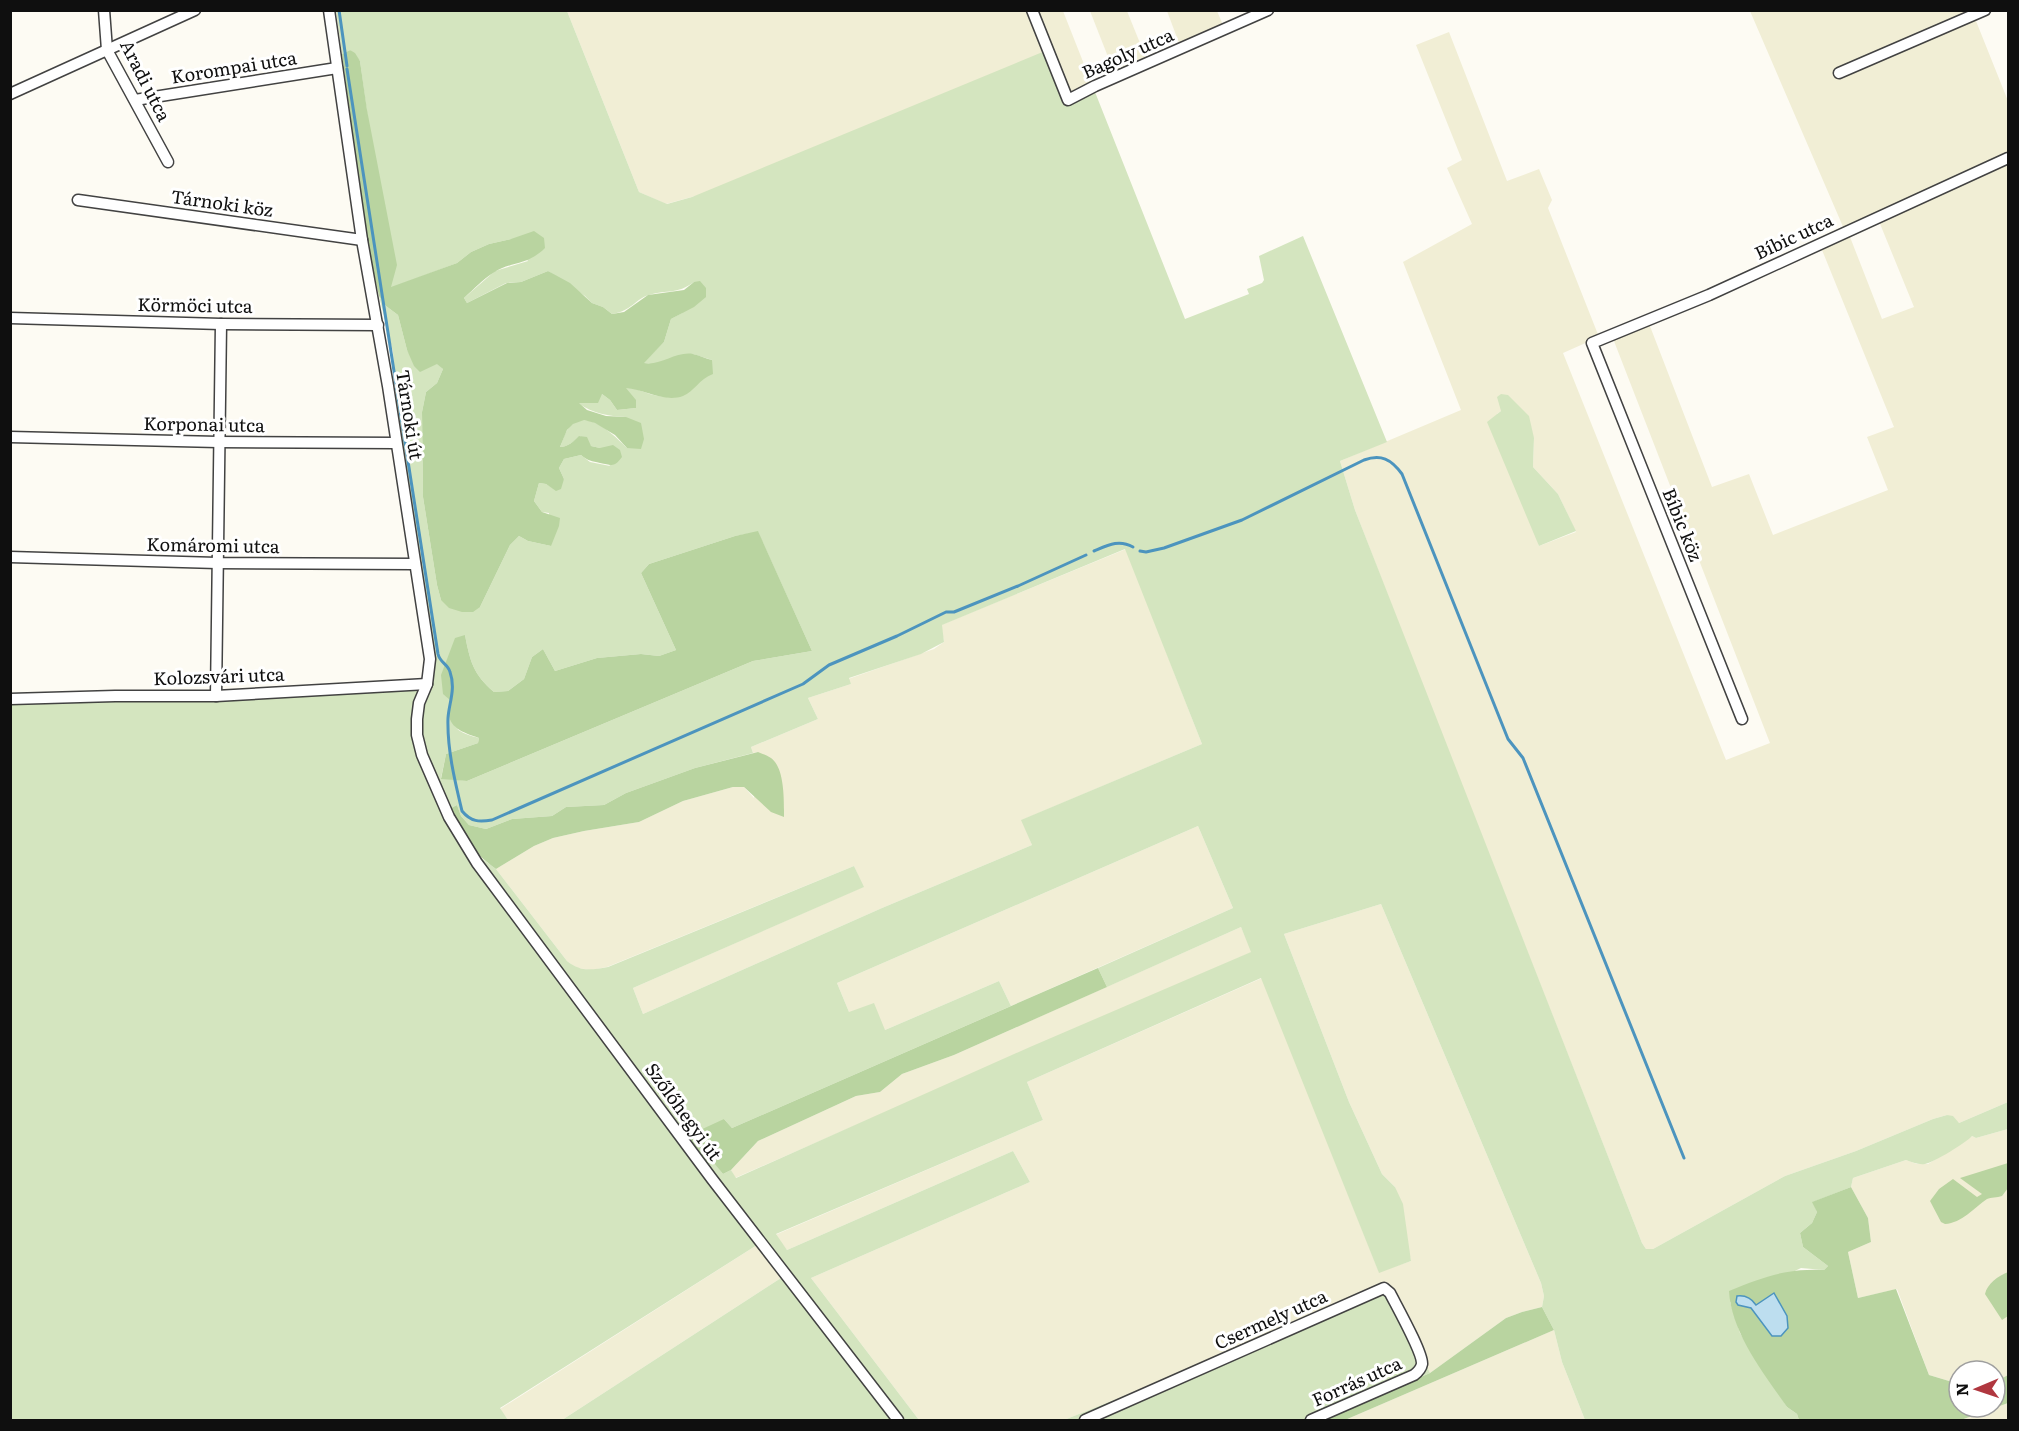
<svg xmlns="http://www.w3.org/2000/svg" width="2019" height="1431" font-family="Literata,serif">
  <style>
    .farmland { fill: #f1eed5; fill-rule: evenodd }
    .green { fill: #d4e5bf; fill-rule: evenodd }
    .forest { fill: #b9d4a0 }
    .water { fill: #bddeef; stroke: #4c94be; stroke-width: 1.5 }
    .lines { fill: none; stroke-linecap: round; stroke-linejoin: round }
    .stream { stroke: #4c94be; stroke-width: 3 }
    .street-casing { stroke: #424242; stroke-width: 13 }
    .street { stroke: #fff; stroke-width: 10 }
    .labels { text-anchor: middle; stroke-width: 6; stroke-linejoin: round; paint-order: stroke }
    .street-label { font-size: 18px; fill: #0f0f0f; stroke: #fff }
  </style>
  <rect width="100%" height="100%" fill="#fdfbf3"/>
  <g class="farmland">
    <path d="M567,11h496l30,76 -427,117 -27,-12z"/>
    <path d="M1090,11h37l19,47 -32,14z"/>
    <path d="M1167,11h50l6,14 -44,18z"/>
    <path d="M1750,11h222l36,90v1001l-49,21 -12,-8 -14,4 -77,32 -71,25 -132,73h-7l-4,-6 -223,-567 -64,-166 -15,-49 121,-51 -58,-148 69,-38 -25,-56 15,-8 -46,-115 33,-13 58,149 32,-12 13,31 -4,8 51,129 -36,16 163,407 44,-17 -158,-407 36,-15 64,166 37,-13 24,61 115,-45 -21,-53 27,-10 -72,-177 28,-13 32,82 32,-12 -38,-93 -32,15zM1501,411l33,27 -1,29 25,27 18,38 -37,14 -42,-132z"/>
    <path d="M1126,549l76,195 -180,76 10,25 -150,63 -239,106 -10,-26 230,-101 -9,-21 -247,101 -15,3 -16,-2 -9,-7 -71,-92 38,-23 19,-8 31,-7 55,-9 44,-21 50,-14h11l10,11 4,-46 -5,1 -2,-6 67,-28 -10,-21 43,-14 -3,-5 86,-30 10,-7 -3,-17z"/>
    <path d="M1198,826l35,82 -222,98 -12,-25 -114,49 -36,-18 -12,-29z"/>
    <path d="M1381,904l160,379 3,13 -2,11 -20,5 -16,6 -76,55 -39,-84 -327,131h-145l-108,-142 219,-96 -17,-31 -226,99 -12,-15 268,-115 -16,-38 235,-104 117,294 32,-11 -16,-74 -13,-13 -33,-72 -65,-168z"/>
    <path d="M1241,927l11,25 -517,226 -4,-8 27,-29 98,-45 24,-4 22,-18 52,-19z"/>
    <path d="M2008,1129v246l-9,6 -4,-1v-9h-36v13l-30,-9 -32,-86 -39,9 -10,-46 23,-10 -3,-24 -17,-31 2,-9 53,-18 11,4h11l44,-28 4,2z"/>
    <path d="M757,1245l24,33 -219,142h-54l-8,-11z"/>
    <path d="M1554,1330l8,32 23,58h-240z"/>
    <path d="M2008,1403v17h-47l35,-13z"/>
  </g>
  <g class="green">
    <path d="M336,11h231l72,181 28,12 25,-7 353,-146 23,45 25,-9 92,232 64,-25 -2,-5 15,-6 2,-3 -5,-24 44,-20 84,206 -47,19 15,49 287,733 4,6h7l132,-73 71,-25 77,-32 14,-4 6,1 6,7 49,-21v27l-32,9 -4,-2c-5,6 -39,27 -47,28 -7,1 -13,-2 -19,-4l-53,18 -2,9 -38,15 4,10 -5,11 -12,10 3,14 25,19 -4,4 -23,-2 -71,34 10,31 47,74 10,7 2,6h-214l-23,-58 -8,-32 -12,-23 2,-11 -3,-13 -160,-379 -97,30 65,168 33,72 13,13 8,17 8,57 -32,12 -118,-295 -234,104 16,38 -267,114 11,16 226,-99 17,31 -219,96 108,142h-357l219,-142 -24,-33 -257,163 8,12h-497l-1,-720 416,-10 4,-24 -33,-244 -4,-70 -14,-56 7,10 12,9 9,35 13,21 18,-8 5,6 -6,14 -11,9 -4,20 1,85 14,88 4,15 39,7 30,-62 9,-9 9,5 23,5 -2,-33 -7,-1 -8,-11 5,-18 7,1 10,6 8,-11 -5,-11 5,-9 17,-4 9,7 20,4 -10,-18 -9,-2 -11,-10c-6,5 -12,11 -20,11 3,-6 4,-13 8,-18 16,-24 46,6 59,19l-1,-31c-18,-1 -32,-3 -48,-14l24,-9 8,6 7,10 19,-2 -11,-21c12,1 22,7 33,9 30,6 41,-12 54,-36l-19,-6 -40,10 -10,-1 21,-21 7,-23 11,-6 12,-31c-18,13 -26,7 -45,13 -14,4 -17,16 -37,19l-9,-7 -11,-4 -7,-7 -37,-25 -27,11 -15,1 -39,20 -3,-5 31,-27 33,-10 -17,-22 -22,5 -18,8 -14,11 -66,25 -31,-227 -10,-11 -8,4zM758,532l54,119 -59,10 -286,120 -26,-3 5,-24 32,-11 1,-5c-19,-5 -26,-8 -31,-28l17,-75c5,26 8,39 29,57l14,-1 16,-12 8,-22 11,-8 12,22 42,-13 44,-4 18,2 17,-6 -35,-77 8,-9 86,-28zM1125,549l77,195 -181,76 11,25 -150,63 -239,106 -10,-26 231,-101 -10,-21 -246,101c-18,3 -27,5 -41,-6l-71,-92 -19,-14 -26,-47 6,-3 4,11 8,9 17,4 26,-10 40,-3 14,-9 38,-2 22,-12 69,-25 58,-15 -2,-6 67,-28 -10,-21 43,-14 -2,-6 72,-24 23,-12 -2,-17zM1198,826l35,82 -135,60 9,19 134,-60 10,25 -221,95 -294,131 -5,-8 -8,4 -9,-12 10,-43 8,9 279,-122 -12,-25 -114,49 -11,-27 -25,9 -12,-29z"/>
    <path d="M1501,394l7,1 21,21 5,22 -1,29 25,27 18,37 -37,15 -52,-124 14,-11 -4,-14z"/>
    <path d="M1391,1289l39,84 -108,47h-258z"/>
  </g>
  <g class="forest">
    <path d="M350,50l5,3 5,8 7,49 30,155 -6,22 66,-24 14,-11 18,-8 22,-5 23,-8 10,7 1,10c-18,18 -34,13 -52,25 -10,6 -19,16 -29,25l3,5 40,-20 14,-1 27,-11 22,12 22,20 11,4 9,7 12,-2 24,-17 36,-5 10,-8 6,-1 6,7v9l-12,10 -23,12 -7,23 -20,21c17,3 32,-12 49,-9 6,1 13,5 19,6l1,14c-14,5 -19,18 -30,22 -19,7 -39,-7 -57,-8l10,12v8l-19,2 -7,-10 -8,-6 -4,9h-19l8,7 19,6 20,1 15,6 3,16 -3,10 -14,-1 -12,-13 -20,-12 -11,-3 -11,4 -6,6 -7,17c8,0 14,-6 19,-11l8,1 4,9 9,2 13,-3 7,5 2,7c-8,11 -10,8 -22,6 -8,-2 -12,-2 -19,-8l-17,4 -5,9 5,11 -3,10 -5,2 -10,-7 -7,-1 -5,18 8,11 18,6 -1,8 -8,20 -23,-5 -9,-5 -9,9 -30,62 -7,5h-11l-13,-4 -8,-8 -4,-15 -14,-88 -1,-85 4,-20 11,-9 6,-14 -6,-5 -17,8 -6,-6 -7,-16 -9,-35 -12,-9 -7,-10 -13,-59 -24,-183z"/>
    <path d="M758,531l54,120 -59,10 -286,120 -26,-2 5,-25 32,-11 1,-5c-21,-7 -35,-12 -29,-38l-7,-6 -2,-19 14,-37 10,-3c5,26 8,39 29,57l14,-1 16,-12 8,-22 11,-8 12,22 42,-13 44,-4 18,2 17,-6 -35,-77 8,-9 86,-28z"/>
    <path d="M758,752c4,2 9,3 13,6 14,10 13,43 13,59l-13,-5 -27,-25h-11l-50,14 -44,21 -55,9 -31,7 -19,8 -38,23c-26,-19 -34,-32 -45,-61l6,-3 4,11 8,9 17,4 26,-10 40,-3 14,-9 38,-2 22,-12 69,-25z"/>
    <path d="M1098,968l9,19 -153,68 -52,19 -22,18 -24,4 -98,45 -27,29 -8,4 -9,-11 -7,2 -22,-28 39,-18 8,9z"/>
    <path d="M2008,1163v25l-6,8c-5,2 -11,1 -15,3 -13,9 -25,24 -42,25l-4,-2 -11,-21 9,-12 14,-10 24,18 5,-3 -22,-16z"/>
    <path d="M1851,1187l17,31 3,24 -23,10 10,46 38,-9 33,86 30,9v23h36v-27h4l9,-5v28l-47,17h-162l-2,-6 -10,-7c-23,-33 -56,-75 -58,-116 34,-14 58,-23 95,-21l4,-4 -25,-19 -3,-14 12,-10 5,-11 -5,-10z"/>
    <path d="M2008,1272v44l-6,4 -17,-26c2,-10 13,-18 23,-22z"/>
    <path d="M1542,1307l12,23 -209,90h-23l108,-47 76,-55 16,-6z"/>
  </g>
  <path class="water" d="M1774,1293l13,23 1,12 -7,8h-9l-21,-28 -13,-3 -2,-3 1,-6c8,-1 15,3 19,9z"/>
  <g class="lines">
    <g class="stream">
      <path d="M339,10l8,56"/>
      <path d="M347,69l91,585c2,9 10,10 12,18 6,17 -1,31 -2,46 -1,31 7,64 14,93 9,11 17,11 30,9l311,-136 26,-19 68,-29 49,-24h8l64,-26 68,-31"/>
      <path d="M1094,551c14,-6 25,-12 39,-4"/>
      <path d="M1140,551l6,1 18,-4 78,-28 122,-60c17,-6 27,-1 38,14l106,265 15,19 161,400"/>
    </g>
    <g class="street-casing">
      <g id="street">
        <path d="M104,10l3,40 61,112"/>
        <path d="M329,10l33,230 26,146 42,273 -3,25 -8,19 -2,16v16l5,20 27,62 28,46 235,316 186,241"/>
        <path d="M1032,10l36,90 27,-14 173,-76"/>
        <path d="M1839,73l146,-63"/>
        <path d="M10,94l185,-84"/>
        <path d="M135,100l202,-32"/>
        <path d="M78,200l284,40"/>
        <path d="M10,318l211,6 157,1"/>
        <path d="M10,437l208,5 178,1"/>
        <path d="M10,557l207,6 198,1"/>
        <path d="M216,696l5,-372"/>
        <path d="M10,699l105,-3h101l211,-12"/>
        <path d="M1742,719l-150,-376 117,-48 299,-137"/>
        <path d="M1085,1420l299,-132 6,5c6,12 33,60 32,71 -1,5 -4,8 -8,11l-103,45"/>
      </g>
    </g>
    <use href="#street" class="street"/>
  </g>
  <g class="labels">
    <g class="street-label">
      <text transform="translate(1128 54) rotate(-24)" y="6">Bagoly utca</text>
      <text transform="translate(234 68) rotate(-9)" y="6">Korompai utca</text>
      <text transform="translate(145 81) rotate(63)" y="6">Aradi utca</text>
      <text transform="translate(222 204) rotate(8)" y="6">Tárnoki köz</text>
      <text transform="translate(1794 237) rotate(-25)" y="6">Bíbic utca</text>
      <text transform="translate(195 306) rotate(1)" y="6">Körmöci utca</text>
      <text transform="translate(409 415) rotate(81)" y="6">Tárnoki út</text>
      <text transform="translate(204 425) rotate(1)" y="6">Korponai utca</text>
      <text transform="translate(1682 525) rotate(68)" y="6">Bíbic köz</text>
      <text transform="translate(213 546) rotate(1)" y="6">Komáromi utca</text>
      <text transform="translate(219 677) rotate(-2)" y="6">Kolozsvári utca</text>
      <text transform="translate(683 1112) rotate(54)" y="6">Szőlőhegyi út</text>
      <text transform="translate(1271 1320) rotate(-24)" y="6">Csermely utca</text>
      <text transform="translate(1357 1382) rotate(-24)" y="6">Forrás utca</text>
    </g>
  </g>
  <rect width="2019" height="1431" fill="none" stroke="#0f0f0f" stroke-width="24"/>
  <g transform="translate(1977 1389) rotate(268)"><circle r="28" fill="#ffffff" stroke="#9f9f9f" stroke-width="1.5"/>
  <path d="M0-4.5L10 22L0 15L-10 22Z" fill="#b0373f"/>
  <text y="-9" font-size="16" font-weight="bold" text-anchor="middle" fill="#0f0f0f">N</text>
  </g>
</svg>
